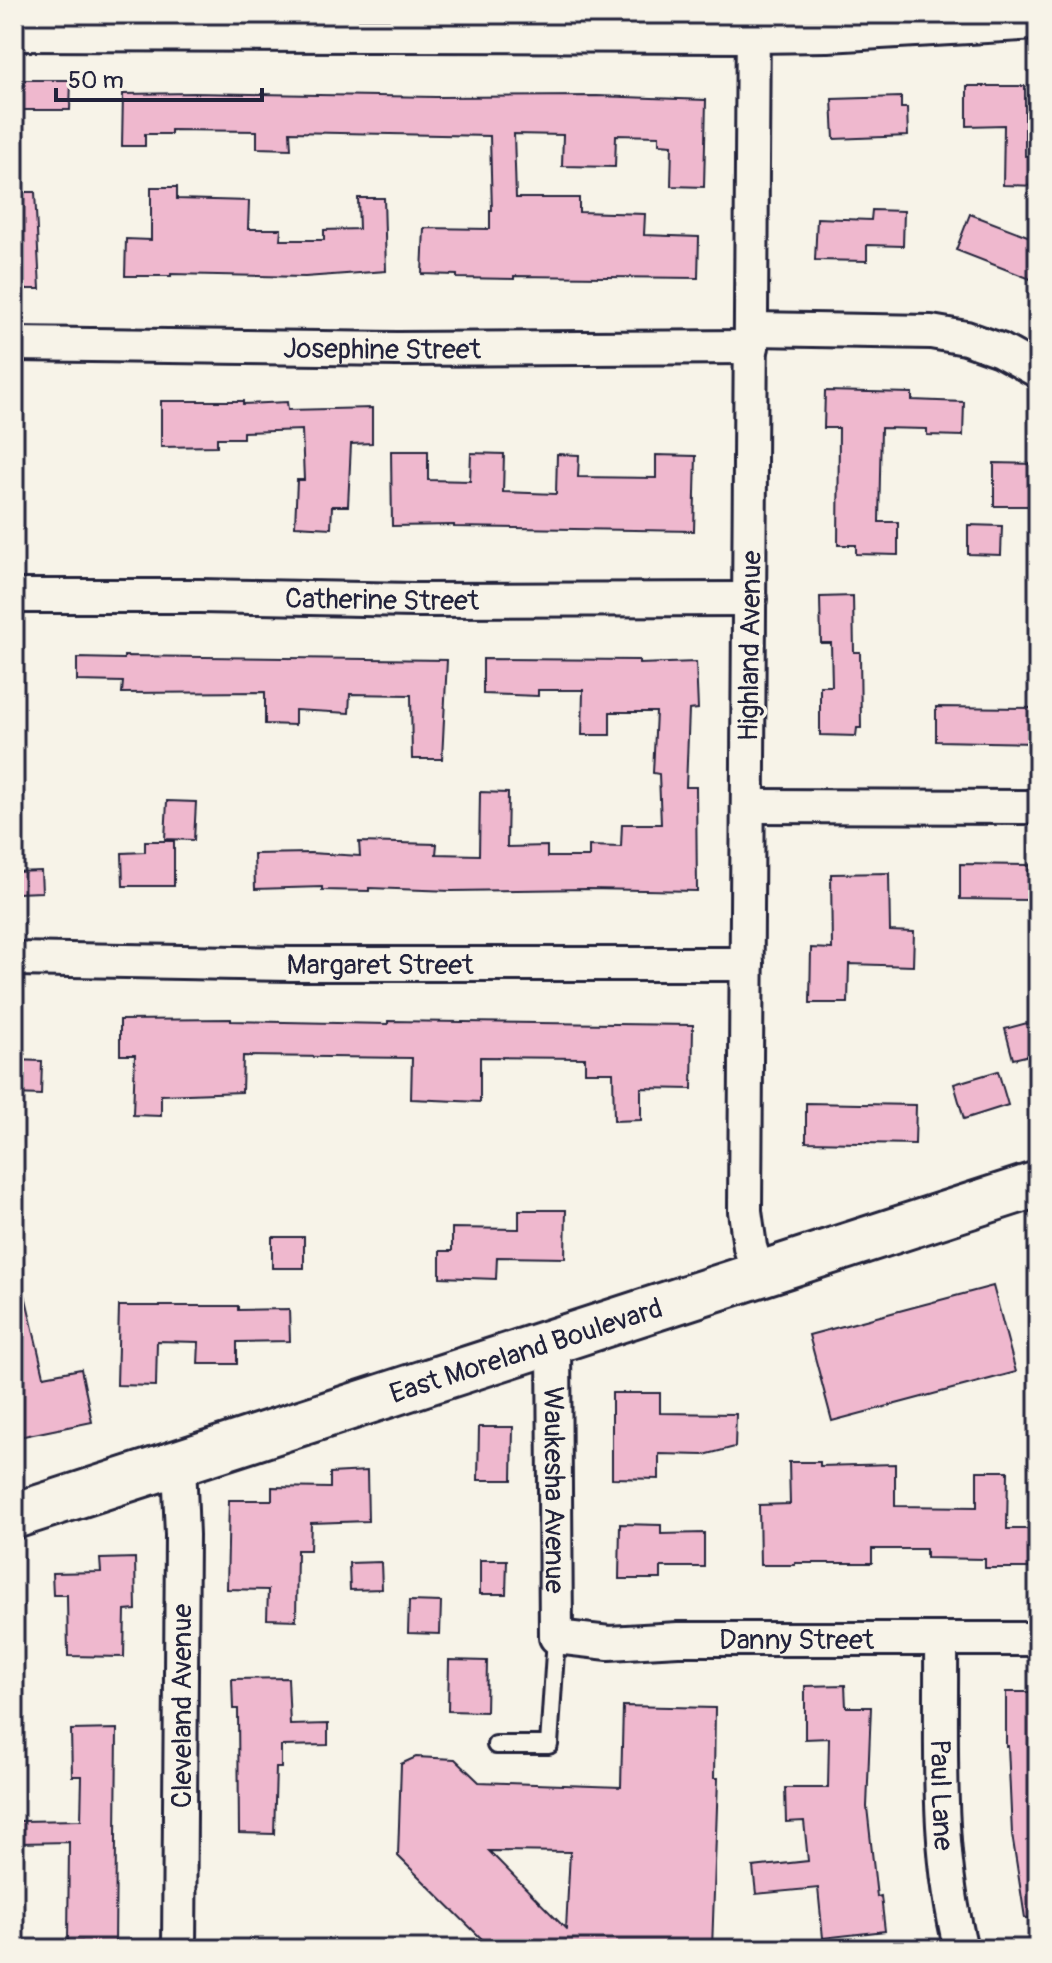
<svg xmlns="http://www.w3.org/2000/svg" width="1052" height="1963" font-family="Pangolin,sans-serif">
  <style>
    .building { fill: #efb8ce; stroke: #22223b; stroke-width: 2; fill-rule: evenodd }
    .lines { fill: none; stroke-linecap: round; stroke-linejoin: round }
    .lane-casing { stroke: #22223b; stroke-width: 22 }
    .street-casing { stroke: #22223b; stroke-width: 38 }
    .secondary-casing { stroke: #22223b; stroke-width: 50 }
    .lane { stroke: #f7f3e8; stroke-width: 16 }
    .street { stroke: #f7f3e8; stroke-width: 32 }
    .secondary { stroke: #f7f3e8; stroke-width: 44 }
    .labels { text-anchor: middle; stroke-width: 7; stroke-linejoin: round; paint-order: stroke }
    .street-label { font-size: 28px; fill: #22223b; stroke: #f7f3e8 }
  </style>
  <rect width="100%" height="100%" fill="#f7f3e8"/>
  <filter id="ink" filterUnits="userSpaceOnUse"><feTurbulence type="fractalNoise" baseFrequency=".0125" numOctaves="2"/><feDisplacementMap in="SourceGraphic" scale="16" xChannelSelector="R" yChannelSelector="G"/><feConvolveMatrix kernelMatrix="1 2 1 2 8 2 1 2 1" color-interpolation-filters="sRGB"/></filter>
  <g filter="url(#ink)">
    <g class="building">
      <path d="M14,80h57l-1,30h-56z"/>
      <path d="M967,86h58v70h13v30l-35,-1 1,-60 -37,1z"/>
      <path d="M194,93l242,4 161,-1 109,4 -2,87 -33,-1 1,-41 -13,-1v-8l-43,-1 -1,32 -53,-1 1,-31 -49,-1 2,64h63v14l66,2 -1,21 55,2 -1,41 -184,-2v3l-57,-1v-3l-35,-1 2,-46 66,1v-18h2l-2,-75 -200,-4 1,17 -34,-1v-17l-86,-1v4h-26v12h-23l1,-52z"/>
      <path d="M901,97v11h6l1,28 -74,3 -2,-40z"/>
      <path d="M151,187h26v12l72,2 -1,28h33l-1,11h44v-10l35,-1 -1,-31h26l2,73 -81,6 -134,-3v2h-46l1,-37 25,1z"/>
      <path d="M14,192h21l5,97h-26z"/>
      <path d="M872,210l32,1 -1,35 -36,-1v16l-52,-1 2,-42 54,2z"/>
      <path d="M970,214l68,26v26l-5,14 -77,-30z"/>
      <path d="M825,391l87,2v7l52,2 -1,34 -36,-1v-6l-46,-1 -2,94h19v33l-42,-1v-9h-18l1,-117h-15z"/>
      <path d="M161,401h82v3l44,-2 1,8 84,-2v35l-21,1 -3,62h-16l-1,22 -36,-2 2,-46h7l-2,-50 -59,2v6h-26v8l-56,1z"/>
      <path d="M391,451h37v29l42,1 1,-28 33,1 -1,38 53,2 1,-40 22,1 -1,22 78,1v-23l40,1 -2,75 -240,-4v-2l-62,1z"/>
      <path d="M994,463l41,1 -1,42h-40z"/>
      <path d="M968,525l34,1 -1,29 -33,-1z"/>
      <path d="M853,596l1,56h6l1,76h-4l-1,8 -36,-1v-49h12l-1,-43h-10l-1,-46z"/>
      <path d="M124,656l323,4 -5,99h-30l-1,-64 -61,-1 -1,19 -54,-3v15l-30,-1v-32l-143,1 1,-11 -46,-1v-23l47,1z"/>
      <path d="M483,659l156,1v4l57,-2 2,47 -9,1 -3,77h10l1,104 -109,-2 -136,2 -83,-3v3l-47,-1v-3l-67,2 -1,-35 56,-1 50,3 -1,-14 78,2 -1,10 43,1 1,-63 28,1 -1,54 40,-1v11h42v-11l32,1 1,-23h39l-2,-50 -6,-1 3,-61h-46v23h-28l1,-45h-45v6l-55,-2z"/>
      <path d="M936,707l102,1v35l-102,-2z"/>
      <path d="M167,801l29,1 -2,38 -29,-1z"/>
      <path d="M145,841h29v45h-51l-1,-33 23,-1z"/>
      <path d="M960,864l69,1v35l-69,-1z"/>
      <path d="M41,871l1,21 -26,1 -1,-21z"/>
      <path d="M889,873l1,58 24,1 -1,34 -64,-2 -1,39h-38l1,-55 21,1 -1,-75z"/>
      <path d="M231,1019v2l157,3v-3l305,4 -1,64 -51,-1v32l-27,1 -1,-49h-28v-14l-105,-1v45l-69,-3 1,-41 -169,-2 -1,36 -81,3v21l-28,-1 2,-60h-15v-35z"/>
      <path d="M1027,1023l7,31 -21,5 -8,-30z"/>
      <path d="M14,1060l28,1 -1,34 -27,-1z"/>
      <path d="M998,1071l10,34 -44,14 -10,-35z"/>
      <path d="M806,1103l110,2 -1,39 -109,-2z"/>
      <path d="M519,1210h47l-1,48 -68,-1 -1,22 -56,-2v-26h12v-23l67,1z"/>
      <rect x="272" y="1237" width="32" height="31"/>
      <path d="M23,1286l21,90 37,-7 11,53 -78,16v-151z"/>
      <path d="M993,1286l23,86 -184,49 -23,-86z"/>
      <path d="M119,1306h119v4l51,-1 1,32 -53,1v22h-39l1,-22 -42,-1 -1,45 -39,-1z"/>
      <path d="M612,1393h48v20l76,1 -1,33 -31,8 -45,-1v25l-47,-1z"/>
      <path d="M479,1427h34l-1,53h-34z"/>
      <path d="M789,1462h31v4l75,-2v42l82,1v-36h31l-1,58h31v39h-53v-9l-59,-1v-9h-54v14h-77v2h-35l-1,-60 31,-1z"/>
      <path d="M367,1471l1,50 -57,2 -1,27h-13l-1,70 -29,-1 1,-29 -41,-1 2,-89h43v-13l58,1v-15z"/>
      <path d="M620,1524l41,1v9l43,-1v34h-43v12h-42z"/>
      <path d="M135,1558l1,52 -11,1 -1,46 -56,-1 -1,-61h-14l-1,-22 49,-1 -1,-13z"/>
      <path d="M480,1560h27l-1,34h-26z"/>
      <path d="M381,1562l1,27 -32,1 -1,-27z"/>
      <path d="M409,1601l32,1 -1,32 -32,-1z"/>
      <path d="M449,1660l38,1 -1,51 -38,-1z"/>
      <path d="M288,1678l2,47 38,-1v21l-47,1v22h-5l-2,66 -35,-1 -1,-124h-5l-1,-30z"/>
      <path d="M845,1685l1,22h25l-4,100 10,90 4,-1 4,35 -62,7 -5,-50 -62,6 -3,-27 55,-6 -4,-40 -18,1 -1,-34h43l1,-50 -24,1v-53z"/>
      <path d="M1006,1692h32v225l-13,1 -13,-84 -4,-88h-2z"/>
      <path d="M623,1706l92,2 -1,70h4l-6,171h-220l-94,-93 3,-92 15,-7 39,2 24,23 142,5zM489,1851l81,1 -4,77z"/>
      <path d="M117,1729l-2,220h-33v-7h-14l1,-100 -50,1v-22l62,-1 1,-44h-10l-1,-46z"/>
    </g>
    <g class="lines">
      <g class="lane-casing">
        <path id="lane" d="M496,1745h53l7,-108"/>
      </g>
      <g class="street-casing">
        <g id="street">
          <path d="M753,14l-8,1197 5,36 9,29"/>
          <path d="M14,34l739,2 74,-1 211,-12"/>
          <path d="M752,329l179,3 35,6 34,12 38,21"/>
          <path id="s1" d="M14,344l383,5 355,-2"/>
          <path id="s2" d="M14,596h185l215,4 336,-1"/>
          <path d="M748,806l290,1"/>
          <path id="s3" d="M14,959l277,5h456"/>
          <path id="s4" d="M554,1342l2,295 53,6 69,-4h360"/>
          <path d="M179,1463l3,72 -3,414"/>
          <path id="s5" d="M941,1639c1,103 -6,209 20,310"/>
        </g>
      </g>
      <g class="secondary-casing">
        <g id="secondary">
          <path id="s6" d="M14,1516l1024,-332"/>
        </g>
      </g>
      <use href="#lane" class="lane"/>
      <use href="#street" class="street"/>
      <use href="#secondary" class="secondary"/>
    </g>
  </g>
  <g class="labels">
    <g class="street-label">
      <text dy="10" stroke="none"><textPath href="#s1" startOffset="368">Josephine Street</textPath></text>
      <text dy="10" stroke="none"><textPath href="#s2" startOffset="368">Catherine Street</textPath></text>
      <text transform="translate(749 646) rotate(-89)" y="10">Highland Avenue</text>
      <text dy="10" stroke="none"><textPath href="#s3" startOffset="366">Margaret Street</textPath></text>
      <text dy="10" stroke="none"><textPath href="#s6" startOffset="538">East Moreland Boulevard</textPath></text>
      <text dy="10" stroke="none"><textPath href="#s4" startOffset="148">Waukesha Avenue</textPath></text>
      <text dy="10" stroke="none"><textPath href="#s4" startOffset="536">Danny Street</textPath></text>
      <text transform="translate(181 1706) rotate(-90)" y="10">Cleveland Avenue</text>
      <text dy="10" stroke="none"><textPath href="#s5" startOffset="156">Paul Lane</textPath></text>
    </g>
  </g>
  <rect width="1052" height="1963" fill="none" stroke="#f7f3e8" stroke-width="48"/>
  <rect x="24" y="24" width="1004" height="1915" fill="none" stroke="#22223b" stroke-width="3" filter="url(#ink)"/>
  <path d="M56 88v12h206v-12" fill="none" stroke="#22223b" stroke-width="4"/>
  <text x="68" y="88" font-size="24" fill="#22223b" stroke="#f7f3e8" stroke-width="6" paint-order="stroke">50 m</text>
</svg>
